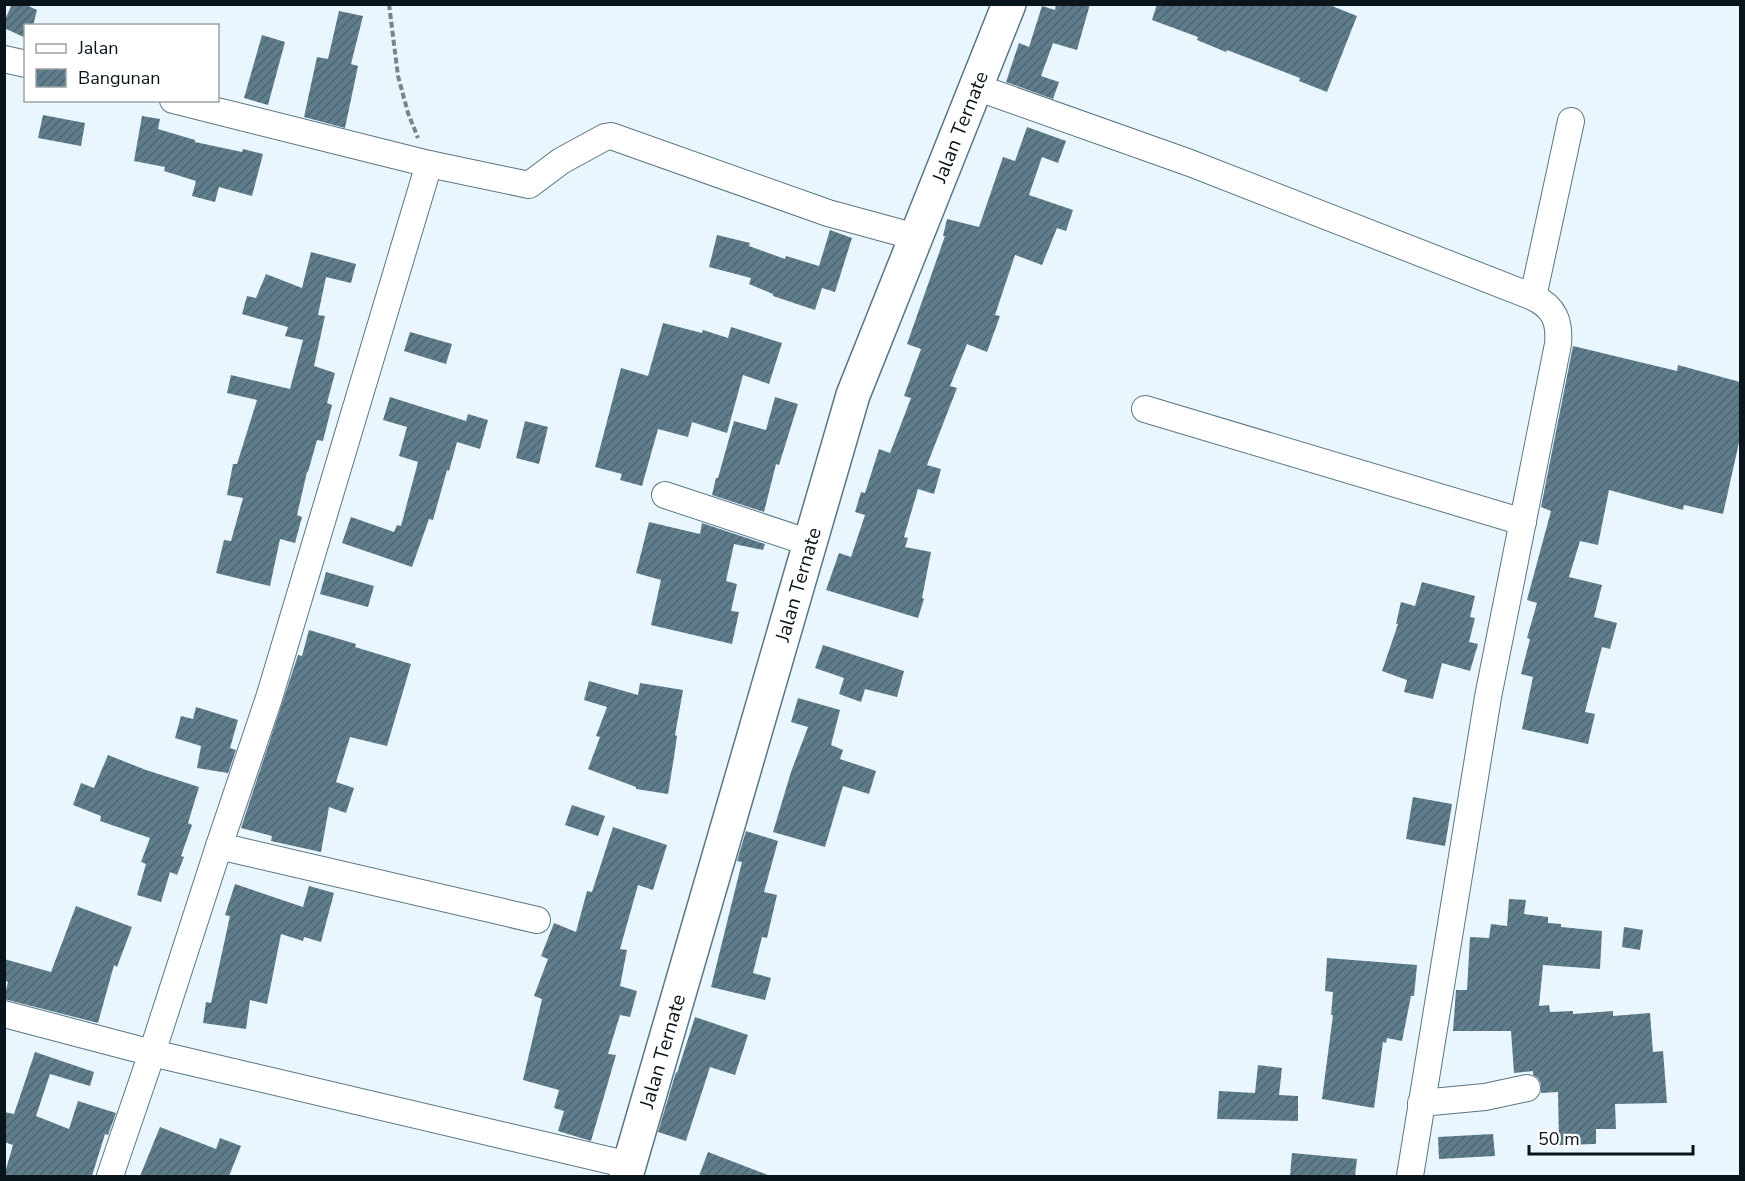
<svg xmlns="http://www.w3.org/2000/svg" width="1745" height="1181" font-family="'Nunito Sans',sans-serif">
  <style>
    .building { fill: url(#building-hatch) }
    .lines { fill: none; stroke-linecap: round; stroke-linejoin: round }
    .street-casing { stroke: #5a7686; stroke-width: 28 }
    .secondary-casing { stroke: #5a7686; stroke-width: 36 }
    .path { stroke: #78848a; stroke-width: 4; stroke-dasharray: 6 3; stroke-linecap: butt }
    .street { stroke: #fff; stroke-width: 26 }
    .secondary { stroke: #fff; stroke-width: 33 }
    .labels { text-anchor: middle; stroke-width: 6; stroke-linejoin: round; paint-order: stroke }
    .street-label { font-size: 20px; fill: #0a151b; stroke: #fff }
  </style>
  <defs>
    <pattern id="building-hatch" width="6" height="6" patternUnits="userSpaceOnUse" patternTransform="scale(1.5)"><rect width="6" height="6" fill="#607d8c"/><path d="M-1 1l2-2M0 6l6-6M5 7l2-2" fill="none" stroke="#4d6572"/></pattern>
  </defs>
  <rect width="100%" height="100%" fill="#e9f6fd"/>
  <g class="building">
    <path d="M12,4h12l13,6 -4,16h-7v12l-22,-10v-6z"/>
    <path d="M1056,4h34l-13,46 -24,-7 -12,33 18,6 -6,17 -47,-17 13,-39 10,4 13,-41 13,4z"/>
    <path d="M1157,4h170l30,12 -30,76 -28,-11 1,-3 -73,-28 -1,2 -29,-12 1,-3 -46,-17z"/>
    <path d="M339,11l24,5 -12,48 7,2 -13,62 -41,-11 13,-60 11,2z"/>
    <path d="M262,35l23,7 -17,63 -24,-7z"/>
    <path d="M43,115l42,8 -4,23 -43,-8z"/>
    <path d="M142,116l18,3 -2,10 37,11v2l47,10 1,-3 20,5 -11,42 -33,-9 -4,15 -23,-6 4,-15 -32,-10 1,-4 -31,-6z"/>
    <path d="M1027,127l39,14 -8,22 -16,-6 -13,38 44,15 -7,21 -9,-3 -15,37 -27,-10 -20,60 5,1 -13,36 -20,-8 -17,42 7,2 -30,77 14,4 -7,25 -16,-5 -14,48 4,1 -3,9 26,5 -9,46 2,1 -6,19 -92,-28 13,-37 12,4 14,-42 -10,-3 6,-20 4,1 14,-44 11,4 21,-55 -7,-2 17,-47 -14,-5 38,-108h-2l4,-17 32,8 24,-70 12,4z"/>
    <path d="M830,230l22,8 -17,54 -13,-4 -7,22 -42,-14v-2l-24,-10 2,-6 -42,-11 8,-32 33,8 -1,3 36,13 1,-3 33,10z"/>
    <path d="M311,252l45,12 -5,19 -25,-6 -8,38 7,1 -11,50 21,7 -8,30 5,2 -9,36 -6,-1 -9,32h-1l-10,43 5,2 -7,26 -15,-4 -10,47 -54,-13 8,-33 7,1 12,-43 -16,-3 6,-31h4l20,-64 -30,-7 4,-18 59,14 13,-49 -18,-4 3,-9 -46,-13 5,-18 9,2 10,-24 36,14z"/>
    <path d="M663,323l39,10 1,-3 25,8 3,-11 51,16 -13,41 -26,-9 -16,58 -35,-11 -4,15 -30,-8 -16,57 -22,-6 2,-6 -27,-7 26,-99 27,8z"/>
    <path d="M410,332l42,12 -6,20 -42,-13z"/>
    <path d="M1573,346l104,25 1,-6 62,17v56l-17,76 -39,-9 -1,5 -74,-20 -11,55 -18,-4 -11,36 33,8 -8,32 23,6 -7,26 -8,-2 -17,65 10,2 -7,30 -66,-15 11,-52 -12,-3 9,-35 -3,-1 10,-35 -10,-3 24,-89 -10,-4z"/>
    <path d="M390,397l76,24 2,-7 20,6 -8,29 -23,-7 -8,29 -2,-1 -14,50 -4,-1 -17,48 -70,-24 9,-26 43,15 3,-7 4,1 17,-64 -19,-6 8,-29 -24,-7z"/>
    <path d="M775,397l23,7 -19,61 -3,-1 -12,48 -52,-17 4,-17h2l16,-57 32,9z"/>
    <path d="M525,421l23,6 -9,37 -23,-6z"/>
    <path d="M649,522l51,12 2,-11 63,21 -2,6 -29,-6 -8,37 11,3 -6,27 8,1 -7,32 -81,-19 10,-45 -25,-7z"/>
    <path d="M326,572l48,14 -6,21 -48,-13z"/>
    <path d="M1422,582l53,14 -5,21 5,1 -6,24 9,2 -8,27 -28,-8 -9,36 -29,-7 3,-12 -25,-9 16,-47h-2l5,-22 14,4z"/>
    <path d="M309,630l47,14 -1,3 56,17 -24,82 -37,-9 -14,45 18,6 -8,25 -17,-6 -8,45 -50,-11 1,-5 -31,-8 57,-173 4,1z"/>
    <path d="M823,645l81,26 -7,26 -32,-8 -4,13 -22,-8 5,-16 -29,-10z"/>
    <path d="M589,681l49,14 2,-12 43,7 -8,45 2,1 -3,21 -6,37 -32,-5v-2l-48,-18 12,-32 -4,-1 11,-29 -23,-7z"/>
    <path d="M798,698l42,12 -9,35 12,5 -3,9 36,12 -7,23 -26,-8 -18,61 -52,-15 18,-60 17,-45 -17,-5z"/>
    <path d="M196,707l42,13 -8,28 6,2 -8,23 -31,-5 4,-22 -26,-8 6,-22 12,3z"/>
    <path d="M108,755l38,15 53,17 -11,36 4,2 -11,31 3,1 -7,18 -7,-3 -9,30 -24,-7 9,-31 -5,-2 9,-24 -50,-17 1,-5 -28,-11 8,-22 13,5z"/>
    <path d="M1413,797l39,7 -7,42 -39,-7z"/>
    <path d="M572,805l33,11 -7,20 -33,-11z"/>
    <path d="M613,827l54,18 -14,45 -15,-5 -18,64 7,1 -7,36 17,5 -7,26 -10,-2 -12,39 8,1 -25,86 -33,-10 6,-20 -10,-3 5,-18 -36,-10 19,-81 -8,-3 14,-37 -7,-3 13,-33 22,9 11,-41 5,1z"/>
    <path d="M746,831l32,10 -14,51 13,3 -10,43 -5,-1 -9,36 18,5 -6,22 -54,-13 31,-125 -5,-1z"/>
    <path d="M235,884l68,23 6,-21 25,7 -13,49 -17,-5 -1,4 -22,-7 -14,70 -17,-4 -4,29 -43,-6 3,-21 5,1 19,-87 -5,-1z"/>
    <path d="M1509,899l17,1 -2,14 24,3v6l13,1v3l41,4 -2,38 -57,-4 -4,41 10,-1 1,7 23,-1v3l40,-3v5l37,-3 3,39 10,-1 4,52 -52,1 1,25h-20v15l-37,1 -1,-53 -17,1v-9l-3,-6 -5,-3v-4l-19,2 -3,-42h-58l3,-41h11l3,-53 19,1 2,-14 16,2z"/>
    <path d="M76,906l56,21 -15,40 -3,-2 -16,58 -94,-24 4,-17 -4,-2v-21l47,13z"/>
    <path d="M1624,927l19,3 -3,20 -18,-3z"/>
    <path d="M1327,958l90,7 -3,31h-3l-9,45 -15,-3 -1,5 -3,-1 -9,66 -52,-9 11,-84h-2l2,-23 -8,-1z"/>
    <path d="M695,1017l53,18 -13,40 -25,-8 -24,74 -28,-9 18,-60 1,1z"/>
    <path d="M35,1052l59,20 -4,14 -40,-12 -14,42 33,13 9,-28 38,12 -8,22 -3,-1 -13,42h-88l9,-31 -9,-3v-30l10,2z"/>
    <path d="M1258,1065l24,3 -3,27 19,1v25l-81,-2 2,-28 36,2z"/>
    <path d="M160,1127l56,22 4,-11 21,8 -12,30h-89z"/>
    <path d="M1493,1134l2,22 -56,3 -1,-22z"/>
    <path d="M708,1152l60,23 -1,1h-68z"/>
    <path d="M1292,1153l65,6 -2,17h-65z"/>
  </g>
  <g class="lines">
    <g class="street-casing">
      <g id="street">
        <path d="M4,59l22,5"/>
        <path d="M976,87l214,76 343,134c21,10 27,24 25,47l-70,353 -78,479"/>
        <path d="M173,100l256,64"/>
        <path d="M1533,297l38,-176"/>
        <path d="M1145,409l378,113"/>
        <path d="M665,495l145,48"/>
        <path d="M219,846l318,74"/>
        <path d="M4,1014l148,39 67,-207 50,-148 160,-534 100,21 32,-24 44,-24 6,-1 217,77 88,24"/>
        <path d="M1421,1103l64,-6 42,-9"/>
        <path d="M110,1176l42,-123 477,112"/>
      </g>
    </g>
    <g class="secondary-casing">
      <g id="secondary">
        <path id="s1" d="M626,1176l227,-781 156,-391"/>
      </g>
    </g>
    <path class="path" d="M389,4l9,72 10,37 10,25"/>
    <use href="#street" class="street"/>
    <use href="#secondary" class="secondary"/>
  </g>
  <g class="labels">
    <g class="street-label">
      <text dy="7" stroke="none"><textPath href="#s1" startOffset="1102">Jalan Ternate</textPath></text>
      <text dy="7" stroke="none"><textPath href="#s1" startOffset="616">Jalan Ternate</textPath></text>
      <text dy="7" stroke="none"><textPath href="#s1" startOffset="130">Jalan Ternate</textPath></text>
    </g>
  </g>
  <rect width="1745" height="1181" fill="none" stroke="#0a151b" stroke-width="12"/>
  <rect x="24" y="24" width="195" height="78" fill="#ffffff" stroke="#9da1a4" stroke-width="1.5"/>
  <rect x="36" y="44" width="30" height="9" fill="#ffffff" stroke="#9da1a4" stroke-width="1.5"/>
  <text x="78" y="54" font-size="18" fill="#0a151b">Jalan</text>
  <rect x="36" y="69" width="30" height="18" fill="url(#building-hatch)" stroke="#9da1a4" stroke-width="1.5"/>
  <text x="78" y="84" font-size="18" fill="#0a151b">Bangunan</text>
  <path d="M1529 1145v9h164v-9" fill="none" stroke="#0a151b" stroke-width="3"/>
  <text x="1538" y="1145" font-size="18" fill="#0a151b" stroke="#ffffff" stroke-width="4.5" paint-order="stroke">50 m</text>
</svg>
